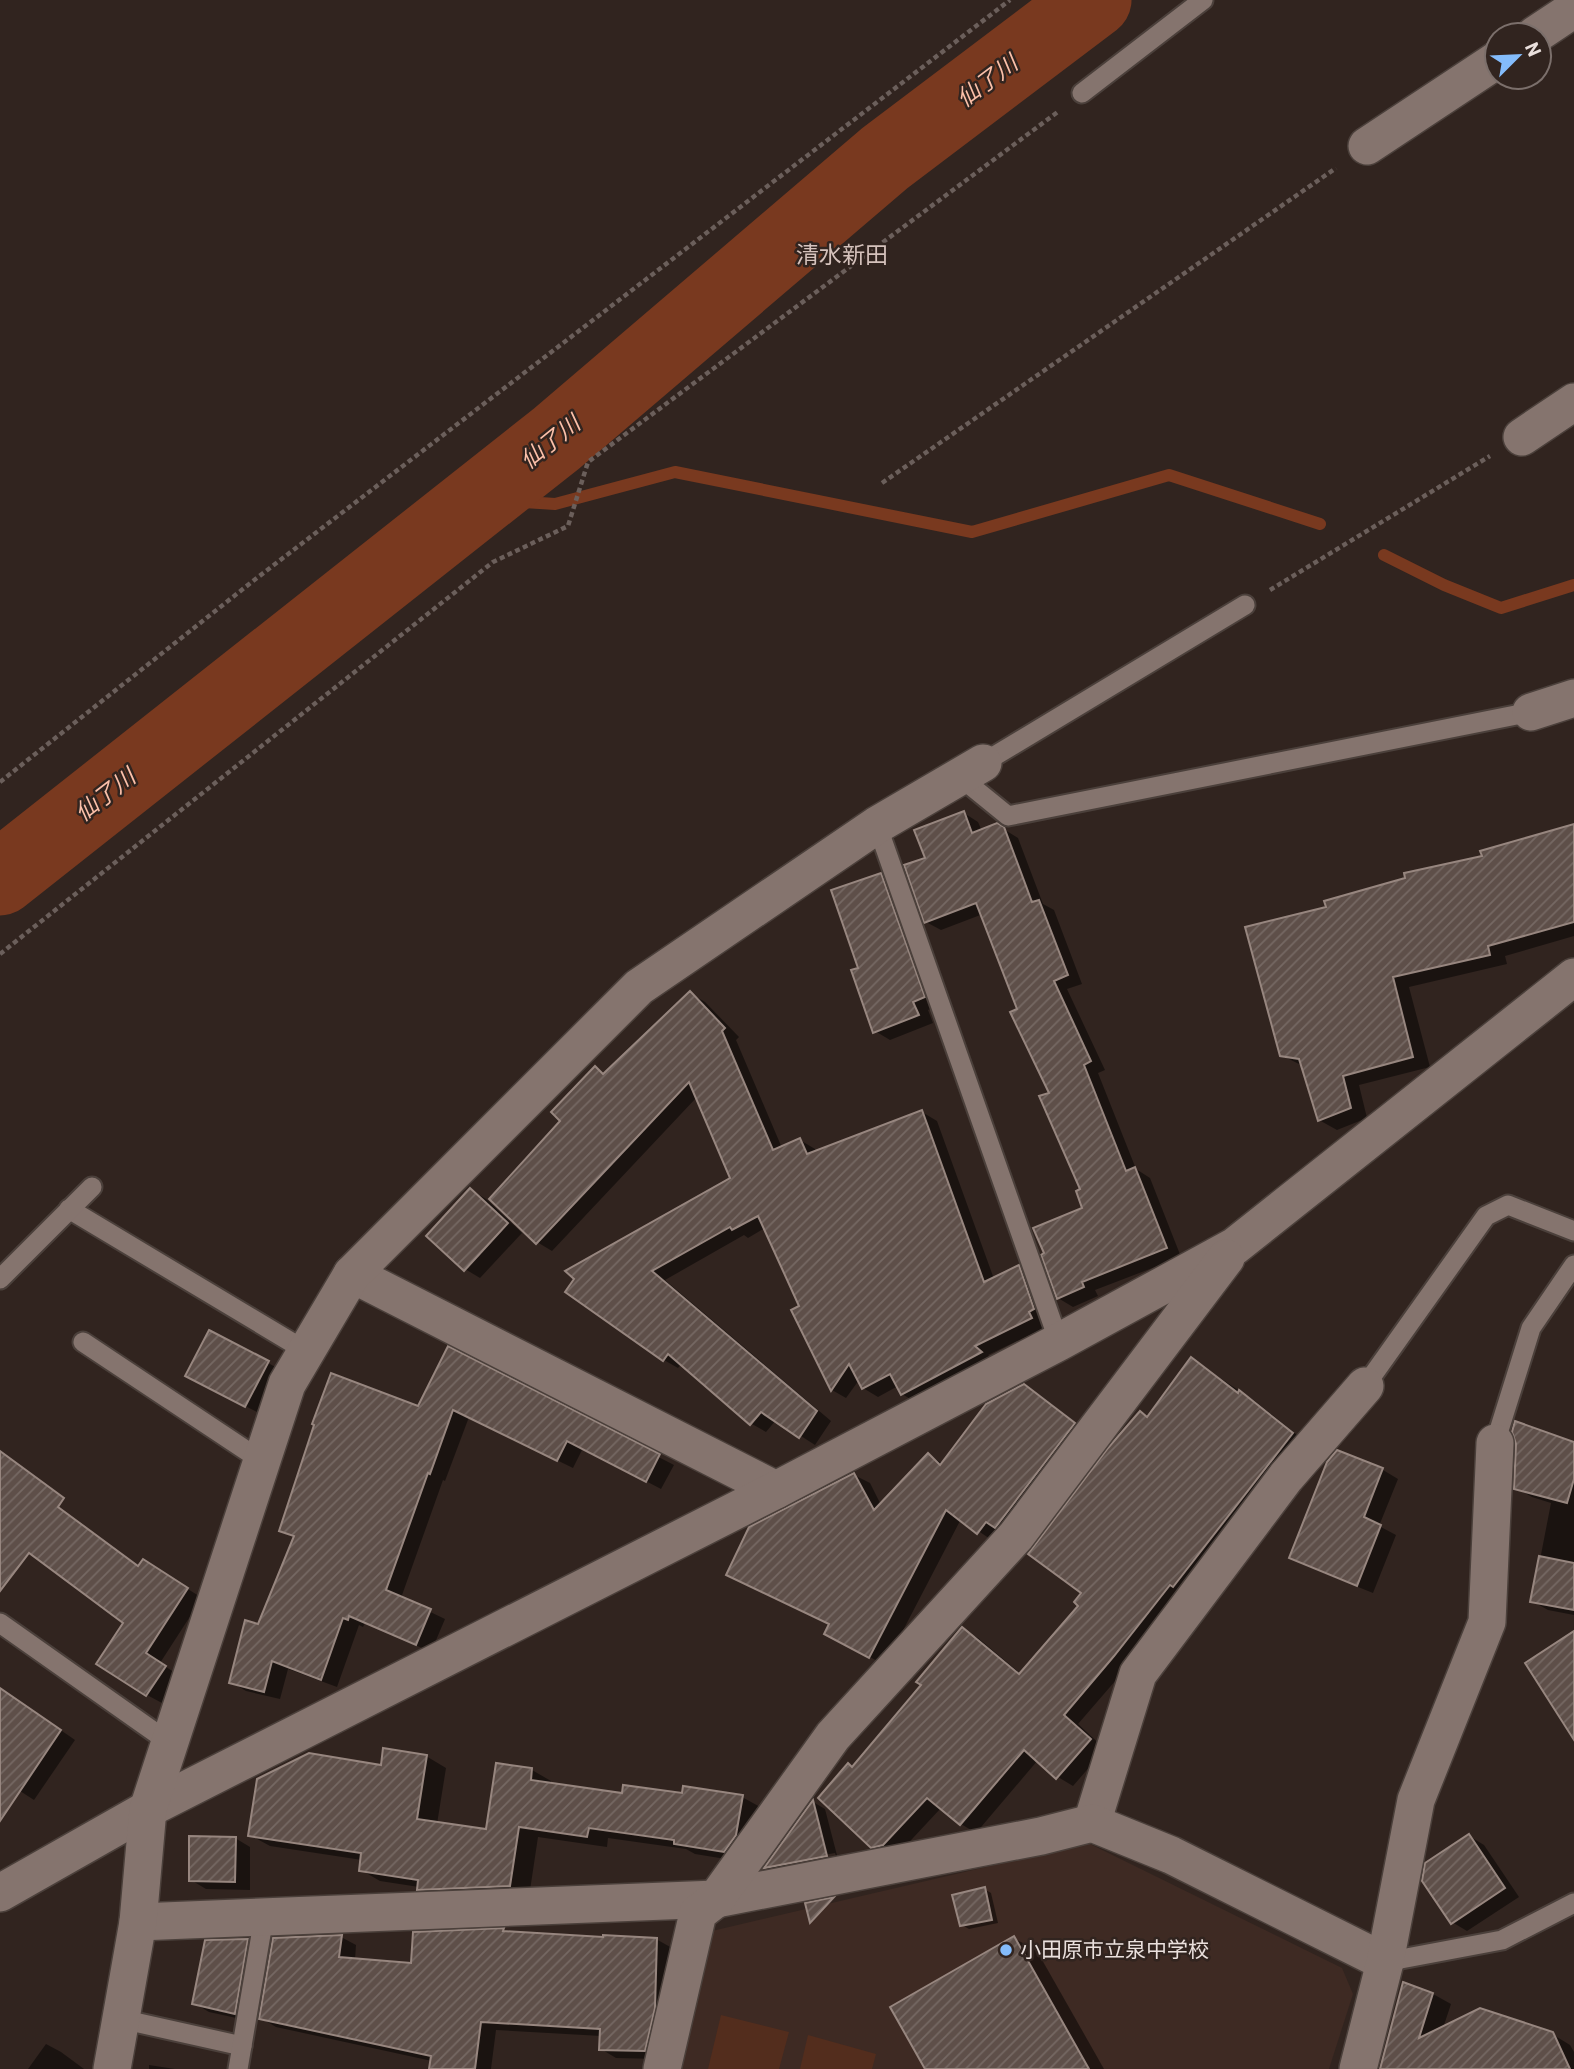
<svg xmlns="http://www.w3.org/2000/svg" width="1574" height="2069" font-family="Barlow,'Noto Sans JP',sans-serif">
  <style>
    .built { fill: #3e2a23 }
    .pitch { fill: #532d1d }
    .shadow { fill: #0007; fill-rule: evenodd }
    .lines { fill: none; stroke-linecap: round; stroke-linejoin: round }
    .stream { stroke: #79391f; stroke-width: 12 }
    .river { stroke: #79391f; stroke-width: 75 }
    .building { fill: url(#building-hatch); stroke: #97867f; stroke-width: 2 }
    .lane-casing { stroke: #4b403b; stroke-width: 23 }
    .street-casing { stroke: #4b403b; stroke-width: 40 }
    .path { stroke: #6b5f5b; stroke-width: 4.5; stroke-dasharray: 5 3.5; stroke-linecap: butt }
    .lane { stroke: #85746e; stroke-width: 19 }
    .street { stroke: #85746e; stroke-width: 37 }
    .poi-dot { fill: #84bcfb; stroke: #31241f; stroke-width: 2.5 }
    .labels { text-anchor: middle; stroke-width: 5; stroke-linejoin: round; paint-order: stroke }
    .poi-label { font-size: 21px; fill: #eae0dd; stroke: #31241f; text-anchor: start }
    .water-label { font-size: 23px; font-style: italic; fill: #fcc0a9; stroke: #31241f }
    .neighbourhood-label { font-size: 23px; fill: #d5c2bc; stroke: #31241f }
  </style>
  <defs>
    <pattern id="building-hatch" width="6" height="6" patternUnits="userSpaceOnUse" patternTransform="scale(1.75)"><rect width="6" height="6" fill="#5e4f49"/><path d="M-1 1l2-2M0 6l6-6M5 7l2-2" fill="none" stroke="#756863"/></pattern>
  </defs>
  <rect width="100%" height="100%" fill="#31241f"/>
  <path class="built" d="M1088,1843l254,125 11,26 -24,75h-651l34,-138z"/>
  <g class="pitch">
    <path d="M721,2015l68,17 -10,37h-71z"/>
    <path d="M808,2035l68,19 -4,15h-72z"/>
  </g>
  <g class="shadow">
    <path d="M964,813l14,9 4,9 15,-6 21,13 25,66 11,6 28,74 -15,5 38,81 -7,3 38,96 14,9 31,79 -86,33 3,6 -25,11 -15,-9 27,-89 -3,-19 -31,-96 -32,-84 -36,-96 -42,16 -15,-8 1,-63z"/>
    <path d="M1574,826v110l-69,20 2,8 -98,23 21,80 -71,18 8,33 -30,12 -18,-10 -16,-54 -22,-11 47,-147z"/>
    <path d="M881,875l15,9 43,122 -11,4 5,13 -43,17 -15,-9 -15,-62z"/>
    <path d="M690,993l15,9 34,35 -3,3 46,108 18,-8 15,9 1,3 106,-40 15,9 57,158 25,-12 15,9 12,51 -58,28 7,6 -78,42 -15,-9 -4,-8 -20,11 -15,-9 -4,-8 -13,18 -14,-8 -38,-80 7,-3 -36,-79 -17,10 -4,-3 -79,45 166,141 -16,24 -39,-25 -10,12 -14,-8 -70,-61 -4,5 -14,-8 -96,-68 165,-113 -36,-82 -145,154 -15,-9 26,-121 32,-52 10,6z"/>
    <path d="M471,1190l15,9 36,34 -42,45 -15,-9z"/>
    <path d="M449,1349l225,116 -13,24 -78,-41 -10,20 -104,-51 -24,64 -2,-1 -42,118 44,21 -14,33 -66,-29 -2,4 -4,-2 -22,62 -49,-18 -8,30 -34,-8 -15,-9 28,-56 36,-88 -14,-8 138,-122z"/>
    <path d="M1191,1359l64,42 52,42 -178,222 -51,59 27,25 -32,37 -15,-9 -20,-17 -62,73 -15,-9 -20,-16 -42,45 -11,2 -16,-9 -18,-78 70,-83 39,-55 15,8 43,36 60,-68 59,-193 8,5z"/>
    <path d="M268,1363l15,8 -22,43 -59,-30z"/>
    <path d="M1024,1386l16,9 49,38 -96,108 -32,-22 -76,146 -44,-23 -10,-17 23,-150 16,8 11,22 48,-50 14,9z"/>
    <path d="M1574,1444v171l-26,-5 -16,-9 19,-98 -19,-6 -16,-9z"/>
    <path d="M1338,1452l45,18 15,9 -19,47 17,9 -23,58 -67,-27 -15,-8z"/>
    <path d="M63,1512l76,55 19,3 44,28 -42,65 20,13 -18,27 -15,-8 -22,-72z"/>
    <path d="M0,1688l75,52 -41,60 -34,-22z"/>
    <path d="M426,1756l20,12 -9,56 50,7 45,-61 19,11v3l73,11 118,2 20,11 -18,54 -49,-8 -9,-5 -78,-11 -1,9 -69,-10 -9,60 -91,3 -19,-13 -39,-6 -19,-11 1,-10 -92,-14 -20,-11 132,-68z"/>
    <path d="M813,1802l12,7 14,54 -61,12 -12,-7zM835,1853l1,3 -51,10v-4z"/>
    <path d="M1469,1836l15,9 35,52 -52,34 -15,-9z"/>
    <path d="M235,1838l15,9v43l-44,-1 -15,-9z"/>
    <path d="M984,1889l7,4 7,30 -29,6 -7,-4z"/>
    <path d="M503,1930l5,3 148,6 16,9 -12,111 -44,-1 -15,-9v-13l-105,-6 -5,39h-60l1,-8 -156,-34 -15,-9 80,-81 15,8 -1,15 57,5 3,-31z"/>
    <path d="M1014,1938l23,13 67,118h-177z"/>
    <path d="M247,1940l15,9 -12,72 -41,-9 -15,-9z"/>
    <path d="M1404,1985l29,9 18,10 -8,24 109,6 18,11 4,7v17h-183z"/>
    <path d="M46,2044l15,8 23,17h-56z"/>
    <path d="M149,2065l26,4h-26z"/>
  </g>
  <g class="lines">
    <g class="stream">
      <path d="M480,499l75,5 120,-32 297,60 197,-57 151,49"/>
      <path d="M1384,555l60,30 57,23 73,-23"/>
    </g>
    <path class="river" d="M0,878l556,-439 329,-281 209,-158"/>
  </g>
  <g class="building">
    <path d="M964,811l8,22 25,-10 7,4 28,75 7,-2 29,75 -14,6 37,80 -7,4 42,106 9,-4 32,81 -85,34 2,5 -27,12 -16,-44 3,-2 -11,-25 49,-20 -6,-17 4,-2 -41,-93 10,-3 -39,-81 7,-3 -41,-106 -52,20 -20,-58 21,-7 -11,-28z"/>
    <path d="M1574,824v98l-86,24 2,9 -97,22 20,80 -70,19 8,32 -33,13 -19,-62 -19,-3 -35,-129 81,-20 -2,-6 81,-23 -1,-5 78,-17 -2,-5z"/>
    <path d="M881,873l44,124 -12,5 6,13 -46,18 -22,-63 7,-2 -27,-78z"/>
    <path d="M690,991l35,37 -3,3 51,119 27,-12 7,16 115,-44 62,172 35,-17 15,44 -5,3 3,6 -57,28 7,6 -81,43 -11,-21 -28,15 -13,-25 -18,27 -40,-81 8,-4 -41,-90 -26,14 -2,-3 -78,44 165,140 -18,27 -38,-26 -11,13 -82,-71 -5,7 -98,-69 9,-13 -9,-8 165,-93 -41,-96 -153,162 -47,-45 71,-78 -9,-9 44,-46 8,8z"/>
    <path d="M470,1188l38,35 -44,48 -38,-35z"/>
    <path d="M209,1330l60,31 -24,46 -60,-31z"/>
    <path d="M448,1346l212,108 -14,28 -79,-41 -10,20 -104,-51 -23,64 -2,-1 -42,117 45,19 -15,36 -67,-29 -1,4 -5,-2 -22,62 -49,-19 -8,31 -35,-9 16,-63 13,4 36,-88 -15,-5 35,-106 -2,-1 19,-51 87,33z"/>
    <path d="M1191,1357l47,36 1,-3 54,43 -120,154 -3,-2 -56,71 -50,59 27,24 -35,40 -32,-29 -64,75 -33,-27 -44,47 -12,3 -53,-50 30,-35 4,4 69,-82 -5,-3 46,-55 57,47 59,-68 -4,-4 7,-9 -53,-39 80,-106 32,-37 7,6z"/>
    <path d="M1024,1384l51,39 -80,105 -9,-6 -9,12 -31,-24 -77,148 -45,-24 5,-10 -103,-49 23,-48 105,-54 20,37 54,-57 12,12 46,-61z"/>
    <path d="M1515,1421l59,21v37l-7,24 -53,-14 2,-45 -4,-12z"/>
    <path d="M1337,1450l46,18 -19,49 17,8 -24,61 -68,-28 38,-96z"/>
    <path d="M0,1451l64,47 -6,9 80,59 5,-7 45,29 -42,65 20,13 -20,30 -50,-32 27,-41 -94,-70 -29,38z"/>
    <path d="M1539,1556l35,7v47l-44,-8z"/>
    <path d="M1574,1631v109l-49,-77z"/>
    <path d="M0,1688l61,42 -61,91z"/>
    <path d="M383,1748l44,7 -10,64 69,10 10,-66 36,5 -1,12 91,13 1,-8 59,8 1,-7 60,9 -7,40 -12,17 -50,-8v-4l-85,-12 -2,9 -68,-10 -9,59 -93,4 1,-10 -59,-9 2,-18 -113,-17 9,-57 52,-26 72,12z"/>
    <path d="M813,1800l14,56 -63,12z"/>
    <path d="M1469,1834l36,54 -54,36 -29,-43 3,-18z"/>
    <path d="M189,1836l47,1 -1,45 -46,-1z"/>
    <path d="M985,1887l7,33 -32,6 -8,-31z"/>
    <path d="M834,1897l-24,26 -5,-20z"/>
    <path d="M504,1928l-1,3 100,6v-2l54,3 -2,70 -10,43 -46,-1 1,-21 -119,-7 -6,47h-46l2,-13 -172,-37 14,-81 69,-3 -3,22 72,6 2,-31z"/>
    <path d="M1014,1936l75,133h-164l-35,-62z"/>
    <path d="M248,1939l-13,75 -43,-10 13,-64z"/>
    <path d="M1403,1982l30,11 -14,45 61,-30 73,24 17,37h-190z"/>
  </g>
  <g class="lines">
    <g class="lane-casing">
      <g id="lane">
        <path d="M1082,93l121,-93"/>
        <path d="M983,763l262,-158"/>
        <path d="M960,777l48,39 523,-104"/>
        <path d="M877,825l182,517"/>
        <path d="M69,1209l237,142"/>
        <path d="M0,1279l92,-92"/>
        <path d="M83,1342l179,119"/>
        <path d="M1365,1386l121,-170 22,-11 66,26"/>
        <path d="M1495,1443l36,-115 43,-63"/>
        <path d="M0,1623l170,120"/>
        <path d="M1385,1962l117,-22 72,-37"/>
        <path d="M121,2019l121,27"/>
        <path d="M238,2069l26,-152"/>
      </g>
    </g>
    <g class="street-casing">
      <g id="street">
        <path d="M1535,35l39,-26"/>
        <path d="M1367,146l130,-86"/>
        <path d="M1522,437l52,-35"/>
        <path d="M1531,712l43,-14"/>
        <path d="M352,1274l424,216"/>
        <path d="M1092,1823l46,-149 148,-197 79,-91"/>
        <path d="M0,1893l148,-84 628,-319 283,-148 176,-96 339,-269"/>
        <path d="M138,1922l578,-23 325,-63 51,-13 79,32 214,107"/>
        <path d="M112,2069l26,-147 10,-113 139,-425 65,-110 287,-287 238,-162 106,-62"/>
        <path d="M662,2069l36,-156 18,-14 117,-163 183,-200 210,-278"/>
        <path d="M1358,2069l27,-107 31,-162 71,-178 8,-179"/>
      </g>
    </g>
    <g class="path">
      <path d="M882,483l454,-315"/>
      <path d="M1270,590l220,-134"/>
      <path d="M0,782l253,-201 757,-581"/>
      <path d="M0,954l493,-392 75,-36 20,-64 471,-351"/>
    </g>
    <use href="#lane" class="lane"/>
    <use href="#street" class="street"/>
  </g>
  <circle class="poi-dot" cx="1006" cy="1950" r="7"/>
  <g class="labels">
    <g class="poi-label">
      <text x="1020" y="1957">小田原市立泉中学校</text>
    </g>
    <g class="water-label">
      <text transform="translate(987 81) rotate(-37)" y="8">仙了川</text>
      <text transform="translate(550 442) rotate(-39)" y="8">仙了川</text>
      <text transform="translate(105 795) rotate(-38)" y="8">仙了川</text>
    </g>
    <g class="neighbourhood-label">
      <text x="842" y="263">清水新田</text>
    </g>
  </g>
  <g transform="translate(1518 56) rotate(66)"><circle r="33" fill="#31241f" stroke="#7b6f6b" stroke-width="2"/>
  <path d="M0-5L12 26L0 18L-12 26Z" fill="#84bcfb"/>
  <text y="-10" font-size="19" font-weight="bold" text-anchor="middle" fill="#eae0dd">N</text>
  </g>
</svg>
